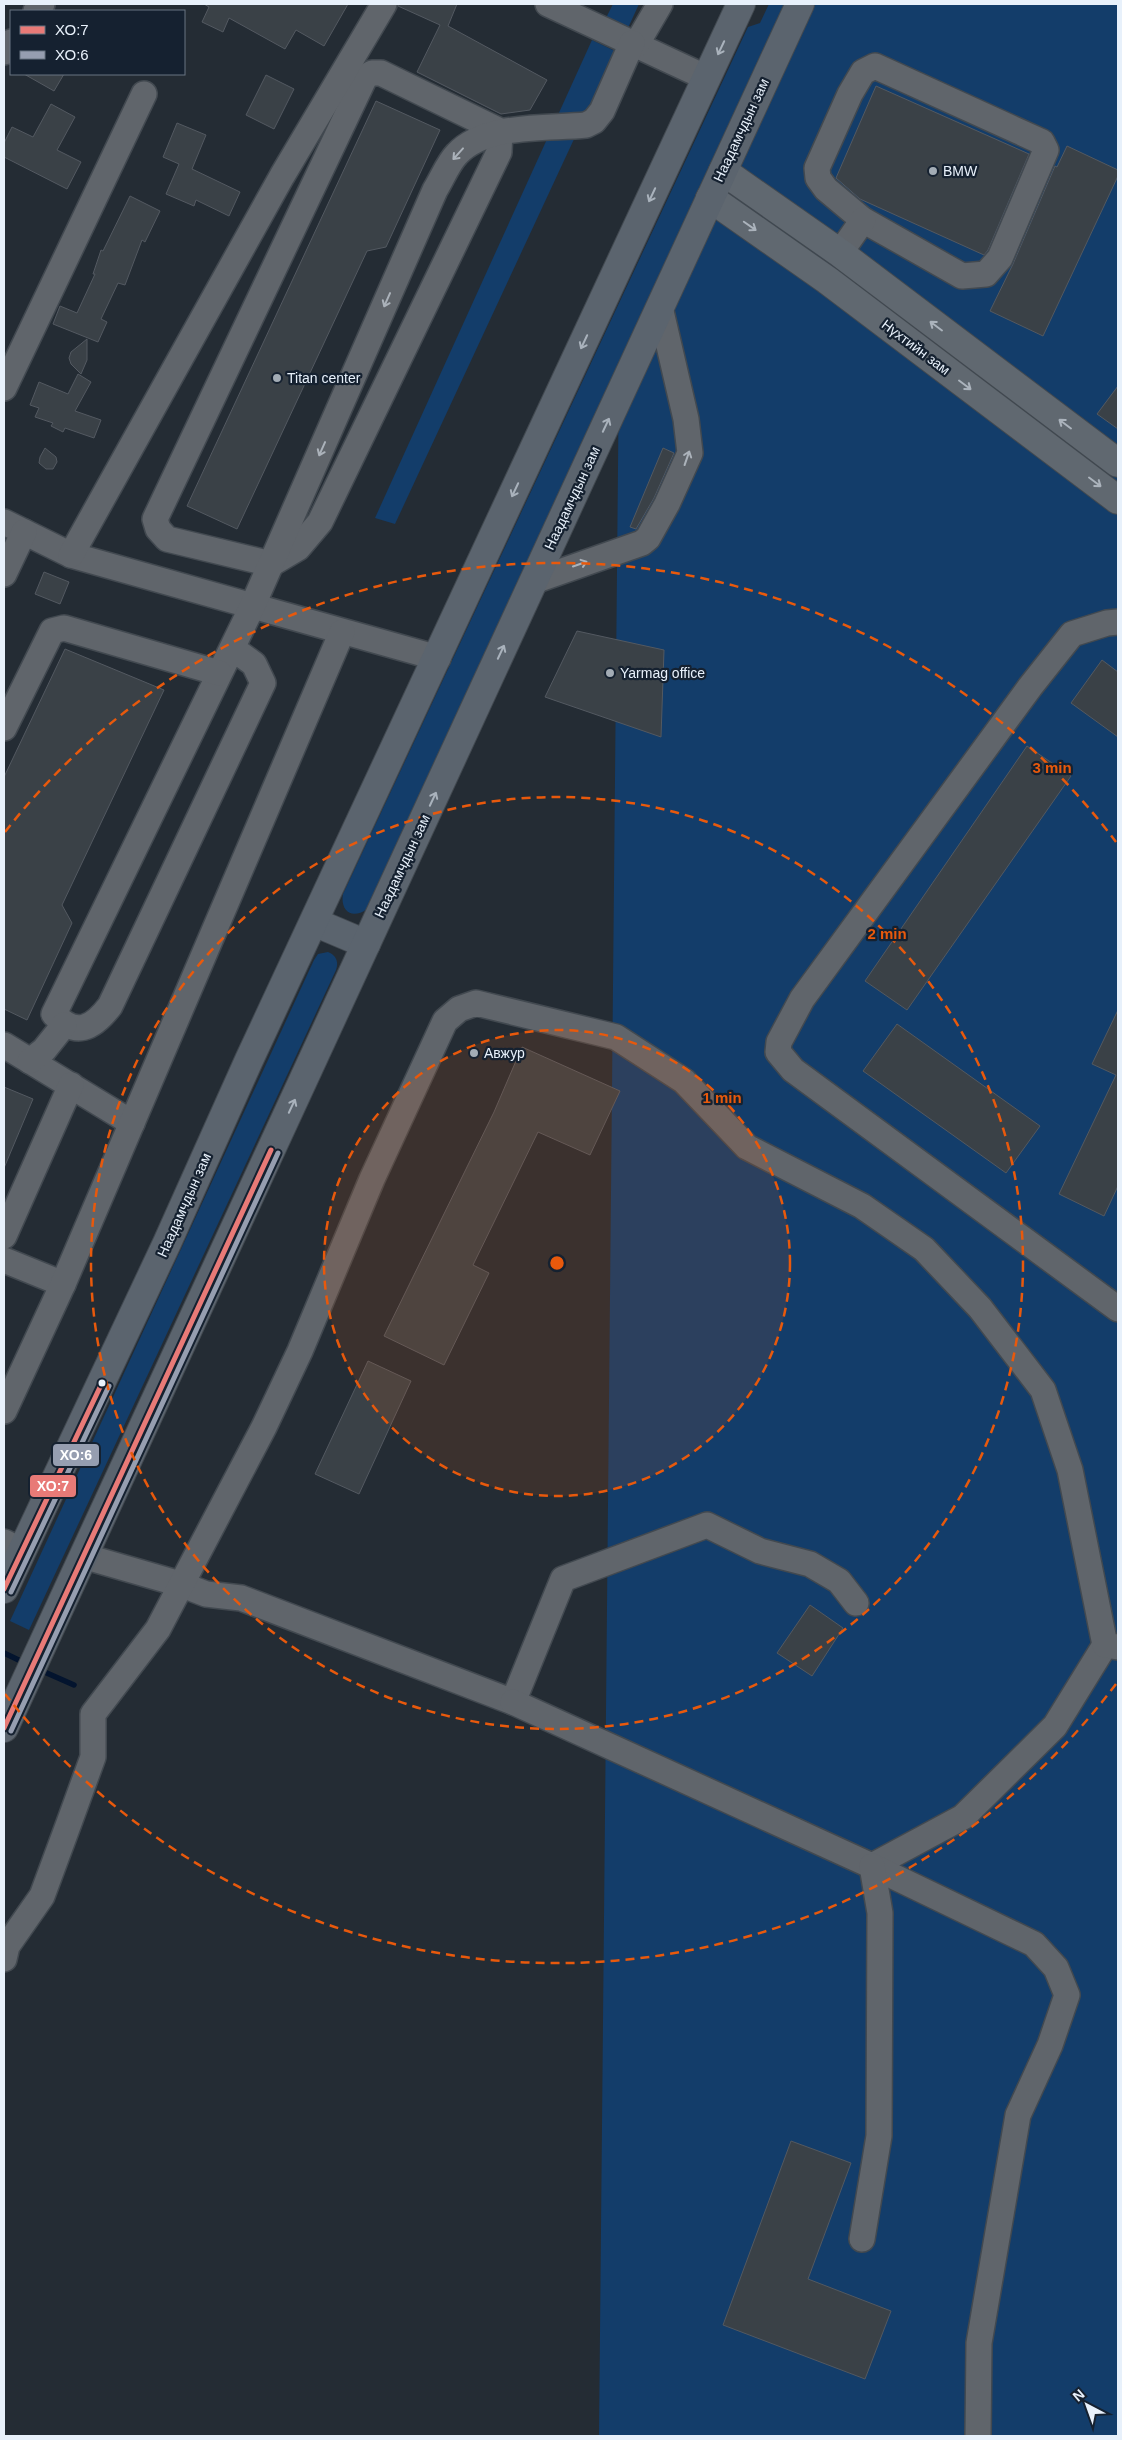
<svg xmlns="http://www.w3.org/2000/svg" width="1122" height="2440" font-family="Helvetica,sans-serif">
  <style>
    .green { fill: #133d6a }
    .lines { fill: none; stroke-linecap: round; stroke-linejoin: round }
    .stream { stroke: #03142e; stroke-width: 5.5 }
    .building { fill: #3a4147; stroke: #535961 }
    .minor-casing { stroke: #424950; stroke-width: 28 }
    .major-casing { stroke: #424950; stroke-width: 30 }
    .highway-casing { stroke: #424950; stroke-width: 30 }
    .minor { stroke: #60656b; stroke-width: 25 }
    .major { stroke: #606870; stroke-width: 28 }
    .highway { stroke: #5b646e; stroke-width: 28 }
    .bus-1-casing { stroke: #152130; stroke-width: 9 }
    .bus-2-casing { stroke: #152130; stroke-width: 9 }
    .bus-1 { stroke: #e87a77; stroke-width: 5 }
    .bus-2 { stroke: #969eb0; stroke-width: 5 }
    .oneway { stroke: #a9b2bc }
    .oneway2 { stroke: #abb2ba }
    .oneway3 { stroke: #abb3bc }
    .ring { fill: none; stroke: #e8590c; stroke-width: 2.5; stroke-dasharray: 9 6 }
    .poi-dot { fill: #a3acb5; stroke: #152130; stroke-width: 2 }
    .bus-dot { fill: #e8f1fb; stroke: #152130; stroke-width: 2 }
    .labels { text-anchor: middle; stroke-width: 4.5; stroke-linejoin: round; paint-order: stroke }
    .street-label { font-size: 14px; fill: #e8f1fb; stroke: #152130 }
    .poi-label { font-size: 14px; fill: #e8f1fb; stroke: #152130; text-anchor: start }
    .centre { fill: #e8590c; stroke: #152130; stroke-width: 2.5 }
    .ring-label { font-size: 15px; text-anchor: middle; font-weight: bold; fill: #e8590c; stroke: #152130; stroke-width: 4.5; stroke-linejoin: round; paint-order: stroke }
    .line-badge { stroke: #152130; stroke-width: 2 }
    .badge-label { font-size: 14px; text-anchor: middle; font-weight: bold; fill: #fff }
  </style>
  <rect width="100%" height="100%" fill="#242c34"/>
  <g class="green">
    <path d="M613,4h26l-11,24 -22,-10z"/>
    <path d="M769,4h349v2432h-519l20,-2073 -252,546c-15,11 -27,2 -24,-15l405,-867 12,-4z"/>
    <path d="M592,40l23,11 -220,473 -20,-6z"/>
    <path d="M328,952c8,3 11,10 8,18l-307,660 -19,-9 304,-661 4,-6z"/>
  </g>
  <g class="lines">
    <g class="stream">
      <path d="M4,1653l23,11"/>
      <path d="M40,1670l34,15"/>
    </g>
  </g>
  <g class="building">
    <path d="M204,4h144l-24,42 -28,-16 -11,19 -56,-31 -6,14 -21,-10 7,-15z"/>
    <path d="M398,4h59l-9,22 99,54 -17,30 -29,4 -84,-42 23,-47 -42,-19z"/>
    <path d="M24,74h40l-10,17z"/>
    <path d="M266,75l28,14 -20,40 -28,-14z"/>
    <path d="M876,86l153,68 -41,96 -4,5 -124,-56 -24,-21z"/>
    <path d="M376,101l64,29 -54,117 -19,4 -130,278 -50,-23z"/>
    <path d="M51,104l24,13 -18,33 24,12 -14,27 -63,-32v-14l8,-16 21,10z"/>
    <path d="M177,123l29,12 -14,34 48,23 -11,24 -33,-16 -2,6 -28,-12 13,-30 -16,-7z"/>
    <path d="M1067,146l51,24v6l-75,160 -53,-25 23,-47 42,-98 2,1z"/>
    <path d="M130,196l30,15 -15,31 -3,-2 -17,45 -7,-2 -17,36 6,3 -9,20 -45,-18 7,-18 17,7 18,-39h-2l8,-24 2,1z"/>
    <path d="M87,339v21l-6,14 -10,-10 -2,-6 2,-6z"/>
    <path d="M78,374l13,8 -16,29 26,9 -7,18 -29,-10 -2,4 -12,-6 2,-3 -18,-6 4,-9 -9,-3 9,-23 29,12z"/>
    <path d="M1118,386v43l-21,-15z"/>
    <path d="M45,448l11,9 1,5 -4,7h-7l-7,-6 1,-6z"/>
    <path d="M663,448l11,5 -20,45 -18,31 -6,-2z"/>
    <path d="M44,572l25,10 -9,22 -25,-10z"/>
    <path d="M577,631l87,19 -3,87 -116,-40z"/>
    <path d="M65,649l99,41 -102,215 10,18 -45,97 -23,-11v-232z"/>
    <path d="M1102,660l16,12v65l-47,-34z"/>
    <path d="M1027,746l44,30 -164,234 -42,-29z"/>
    <path d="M1118,1010v176l-14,30 -45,-22 57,-119 -24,-11z"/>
    <path d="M897,1024l143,102 -34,47 -143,-102z"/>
    <path d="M522,1047l98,44 -30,64 -52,-23 -65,133 16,8 -45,92 -60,-29 110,-224z"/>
    <path d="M4,1087l29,12 -29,69z"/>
    <path d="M368,1361l43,20 -52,113 -44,-20z"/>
    <path d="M810,1605l33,23 -31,48 -35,-23z"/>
    <path d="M791,2141l60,22 -43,116 83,32 -26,68 -142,-54z"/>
  </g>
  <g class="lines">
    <g class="minor-casing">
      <g id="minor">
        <path d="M548,4l159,74"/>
        <path d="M36,11l6,-7"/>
        <path d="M636,45l24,-41"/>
        <path d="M4,52l7,-10"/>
        <path d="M875,66l167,76 4,8 -46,108 -14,16 -24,2 -99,-56 -37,-31 -8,-11 -1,-10 33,-74 13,-22z"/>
        <path d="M372,73h9l119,58 -1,21 -179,370 -22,26 -27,16 -104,-25 -9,-10 -3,-10 210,-442z"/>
        <path d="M840,253l23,-33"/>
        <path d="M4,388l140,-294"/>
        <path d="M4,522l67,33 367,103"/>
        <path d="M71,555l211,-379 102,-172"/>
        <path d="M4,574l20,-42"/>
        <path d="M534,581l108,-38 6,-5 19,-34 23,-51 -4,-34 -26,-112"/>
        <path d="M1118,622l-11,1 -35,11 -42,53 -228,312 -23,43 -1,10 15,18 325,239"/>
        <path d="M232,648l22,16 9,19 -153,323c-17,22 -34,32 -56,8l198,-407 183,-417c7,-11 13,-27 22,-36 29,-31 90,-25 129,-29l8,-4 8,-10 30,-68"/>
        <path d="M4,728l48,-97 12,-3 155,45"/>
        <path d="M4,1045l128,78"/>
        <path d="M30,1061l14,-11 20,-25"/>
        <path d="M4,1236l67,-151"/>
        <path d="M4,1260l59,24"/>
        <path d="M4,1411l59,-127 279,-652"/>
        <path d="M4,1542l18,9"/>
        <path d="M83,1556l97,28 26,10 35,4 272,104 50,-123 144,-54 53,26 50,13 29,17 17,22"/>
        <path d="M513,1702l359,164 91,-49 92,-91 50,-81"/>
        <path d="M872,1866l162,78 22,24 11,27 -17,50 -32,70 -39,228 -1,93"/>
        <path d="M4,1959l3,-13 35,-50 27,-73 24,-66v-43l65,-85 106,-202 36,-76 72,-172 73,-158 14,-12 17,-6 140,34 68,44 63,66 115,59 62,43 56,59 63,82 27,80 35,175 13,2"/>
        <path d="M862,2239l17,-103 1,-223 -8,-47"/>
      </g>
    </g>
    <g class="major-casing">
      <g id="major">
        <path d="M723,171l117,82 278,210"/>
        <path d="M710,198l117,82 291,220"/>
      </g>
    </g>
    <g class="highway-casing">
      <g id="highway">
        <path d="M314,922l52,22"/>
        <path d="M4,1589l163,-346 82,-183 492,-1056"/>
        <path d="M4,1728l796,-1724"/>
      </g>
    </g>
    <use href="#minor" class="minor"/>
    <use href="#major" class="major"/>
    <use href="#highway" class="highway"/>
    <g class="bus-1-casing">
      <g id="bus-1">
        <path d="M4,1589l98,-206"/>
        <path d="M4,1728l267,-578"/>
      </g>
    </g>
    <g class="bus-2-casing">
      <g id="bus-2">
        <path d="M11,1592l98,-206"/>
        <path d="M11,1731l267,-578"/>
      </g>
    </g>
    <use href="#bus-1" class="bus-1"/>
    <use href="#bus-2" class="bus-2"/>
  </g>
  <defs><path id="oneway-shaft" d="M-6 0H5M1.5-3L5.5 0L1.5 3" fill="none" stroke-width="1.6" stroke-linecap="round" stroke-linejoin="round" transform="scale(1.25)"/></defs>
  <g class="oneway">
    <use href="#oneway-shaft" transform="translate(721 48) rotate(115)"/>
    <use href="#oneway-shaft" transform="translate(652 195) rotate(115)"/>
    <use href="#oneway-shaft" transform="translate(584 342) rotate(115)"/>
    <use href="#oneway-shaft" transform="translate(606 425) rotate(-65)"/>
    <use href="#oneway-shaft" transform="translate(515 490) rotate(115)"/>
    <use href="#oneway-shaft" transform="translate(501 652) rotate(-65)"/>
    <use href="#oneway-shaft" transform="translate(433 799) rotate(-65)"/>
    <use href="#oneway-shaft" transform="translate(292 1106) rotate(-65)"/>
  </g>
  <g class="oneway2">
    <use href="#oneway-shaft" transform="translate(458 154) rotate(132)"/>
    <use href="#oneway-shaft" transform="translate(387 300) rotate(114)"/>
    <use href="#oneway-shaft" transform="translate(322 449) rotate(114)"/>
    <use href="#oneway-shaft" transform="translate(687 458) rotate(-71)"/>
    <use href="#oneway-shaft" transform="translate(580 564) rotate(-19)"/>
  </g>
  <g class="oneway3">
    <use href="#oneway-shaft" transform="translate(750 226) rotate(35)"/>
    <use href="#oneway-shaft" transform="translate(936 326) rotate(-143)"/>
    <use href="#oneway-shaft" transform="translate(965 385) rotate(37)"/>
    <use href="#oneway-shaft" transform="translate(1065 424) rotate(-143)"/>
    <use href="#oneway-shaft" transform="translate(1095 482) rotate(37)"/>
  </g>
  <circle cx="557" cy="1263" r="233" fill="#e8590c" fill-opacity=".12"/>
  <g class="ring">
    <circle cx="557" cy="1263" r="233"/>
    <circle cx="557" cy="1263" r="466"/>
    <path d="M1116 1684A700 700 0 0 1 5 1694M5 832A700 700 0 0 1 1116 842"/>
  </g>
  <g class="poi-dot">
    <circle cx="933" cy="171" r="5"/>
    <circle cx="277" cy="378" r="5"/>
    <circle cx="610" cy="673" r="5"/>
    <circle cx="474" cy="1053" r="5"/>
  </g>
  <circle class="bus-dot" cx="102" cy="1383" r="4.5"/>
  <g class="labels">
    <g class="street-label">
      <text transform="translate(741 130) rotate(-65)" y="5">Наадамчдын зам</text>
      <text transform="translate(916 347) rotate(37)" y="5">Нүхтийн зам</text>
      <text transform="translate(572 498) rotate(-65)" y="5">Наадамчдын зам</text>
      <text transform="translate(402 866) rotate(-65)" y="5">Наадамчдын зам</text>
      <text transform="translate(184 1205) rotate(-66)" y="5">Наадамчдын зам</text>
    </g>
    <g class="poi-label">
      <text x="943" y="176">BMW</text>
      <text x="287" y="383">Titan center</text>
      <text x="620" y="678">Yarmag office</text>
      <text x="484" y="1058">Авжур</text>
    </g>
  </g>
  <circle cx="557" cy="1263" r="8" class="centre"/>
  <g class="ring-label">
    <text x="1052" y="773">3 min</text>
    <text x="887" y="939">2 min</text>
    <text x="722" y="1103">1 min</text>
  </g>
  <g class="line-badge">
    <rect x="52" y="1443" width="48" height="24" rx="5" fill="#969eb0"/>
    <rect x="29" y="1474" width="48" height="24" rx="5" fill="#e87a77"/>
  </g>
  <g class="badge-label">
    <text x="76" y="1460">ХО:6</text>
    <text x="53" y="1491">ХО:7</text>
  </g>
  <rect width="1122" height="2440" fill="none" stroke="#e8f1fb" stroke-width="10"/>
  <rect x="10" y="10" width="175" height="65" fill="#152130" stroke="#697481"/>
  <rect x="20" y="26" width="25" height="8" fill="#e87a77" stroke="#697481"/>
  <text x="55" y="35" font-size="15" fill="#e8f1fb">ХО:7</text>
  <rect x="20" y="51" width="25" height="8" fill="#969eb0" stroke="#697481"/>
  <text x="55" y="60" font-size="15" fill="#e8f1fb">ХО:6</text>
  <g transform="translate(1087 2405) rotate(319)" stroke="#152130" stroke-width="4" paint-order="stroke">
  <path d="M0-4L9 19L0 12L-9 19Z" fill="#e8f1fb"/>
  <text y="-8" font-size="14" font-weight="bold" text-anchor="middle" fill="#e8f1fb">N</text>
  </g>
</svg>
